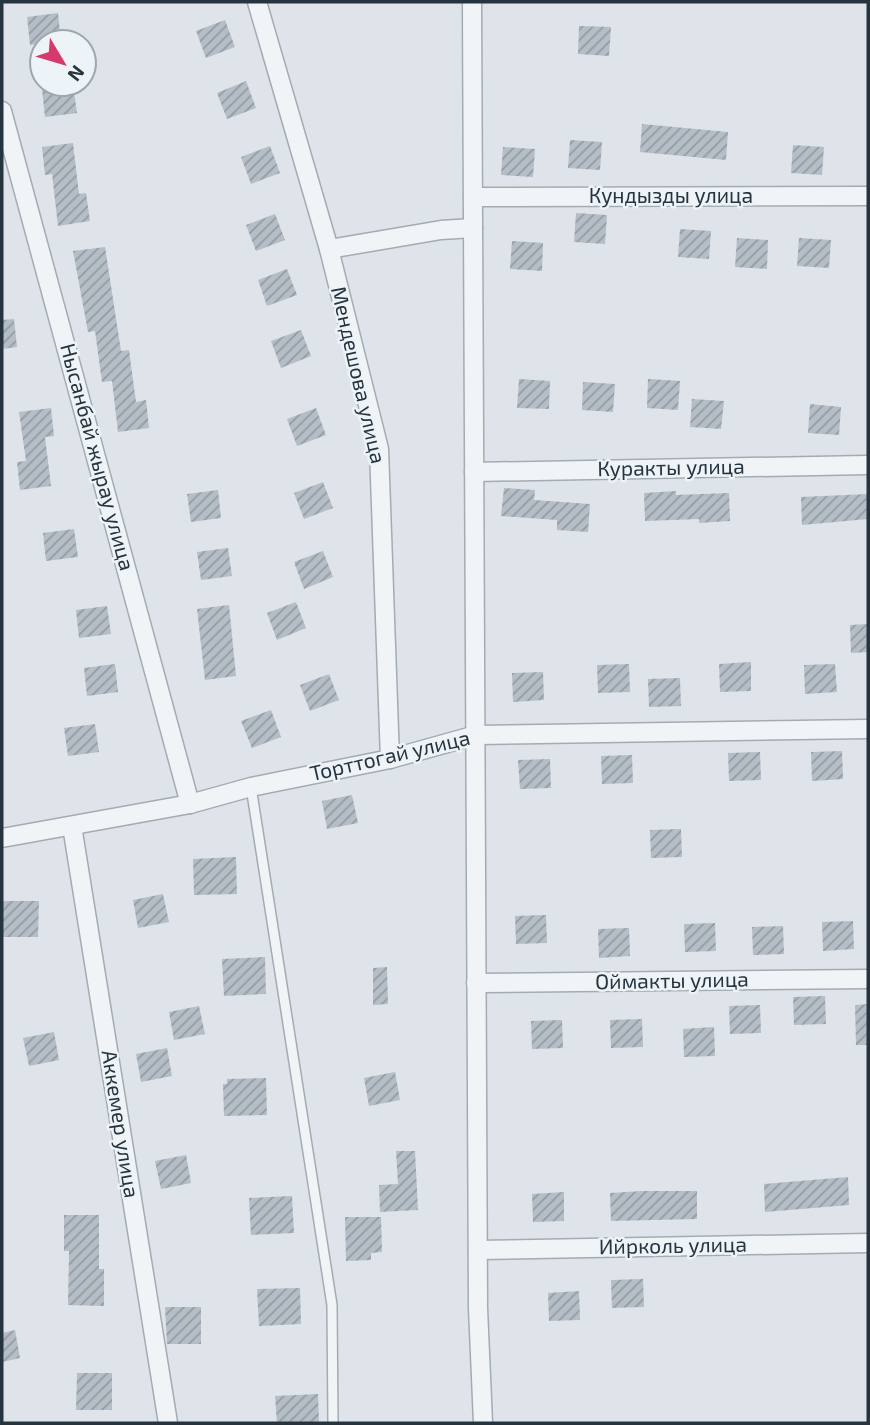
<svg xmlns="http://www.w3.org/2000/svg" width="870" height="1425" font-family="'Exo 2',sans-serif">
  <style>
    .building { fill: url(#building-hatch) }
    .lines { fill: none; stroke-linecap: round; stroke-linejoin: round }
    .service-casing { stroke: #a3acb3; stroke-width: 12 }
    .minor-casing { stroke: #a3acb3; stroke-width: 21 }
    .service { stroke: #f1f4f7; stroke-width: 9 }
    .minor { stroke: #f1f4f7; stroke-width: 18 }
    .labels { text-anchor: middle; stroke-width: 5; stroke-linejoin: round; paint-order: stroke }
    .street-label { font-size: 21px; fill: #263440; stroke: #edf3f6 }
  </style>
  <defs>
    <pattern id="building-hatch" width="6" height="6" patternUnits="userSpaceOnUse" patternTransform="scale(1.75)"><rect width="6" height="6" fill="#b5bec6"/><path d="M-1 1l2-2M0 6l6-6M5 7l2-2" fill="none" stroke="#939ba2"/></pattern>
  </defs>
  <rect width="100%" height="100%" fill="#dee4e9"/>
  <g class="building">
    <path d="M58,13l3,28 -31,4 -3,-28z"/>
    <path d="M225,20l10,27 -29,11 -10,-27z"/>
    <path d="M579,26l32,1 -2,29 -31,-2z"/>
    <path d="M246,81l10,27 -29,11 -10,-26z"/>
    <path d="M73,85l4,28 -32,4 -3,-28z"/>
    <path d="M642,124l86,8 -2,28 -86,-8z"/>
    <path d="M570,140l32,2 -2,28 -32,-2z"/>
    <path d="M73,143l6,51 7,-1 4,28 -32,5 -6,-52 -7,1 -3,-28z"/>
    <path d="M793,145l31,2 -2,28 -31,-2z"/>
    <path d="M270,146l10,27 -29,11 -10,-27z"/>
    <path d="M503,147l32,2 -2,28 -32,-2z"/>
    <path d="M576,213l31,2 -2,29 -31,-2z"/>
    <path d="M275,214l10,26 -29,11 -10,-26z"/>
    <path d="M680,229l31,2 -2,28 -31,-2z"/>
    <path d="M737,238l31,2 -1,29 -32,-2z"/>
    <path d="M799,238l32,2 -2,28 -32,-2z"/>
    <path d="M512,241l31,2 -1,28 -32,-2z"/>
    <path d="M105,247l16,104 8,-1 7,52 10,-2 3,28 -31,4 -6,-51 -10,1 -7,-51 -7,1 -15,-81z"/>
    <path d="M287,269l10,26 -30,11 -9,-26z"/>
    <path d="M14,319l3,28 -15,2v-29z"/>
    <path d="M301,330l10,26 -30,12 -10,-27z"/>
    <path d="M519,379l31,2 -1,28 -32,-1z"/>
    <path d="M648,379l32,2 -2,29 -31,-2z"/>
    <path d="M583,382l32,2 -2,28 -31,-2z"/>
    <path d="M692,399l32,2 -3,28 -31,-2z"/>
    <path d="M810,404l31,3 -2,28 -31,-2z"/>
    <path d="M51,408l3,28 -9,1 6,49 -31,4 -3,-28 9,-1 -7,-49z"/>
    <path d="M316,408l10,27 -29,11 -10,-27z"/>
    <path d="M323,482l10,26 -29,11 -10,-26z"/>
    <path d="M504,488l31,2 -1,10 56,4 -2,28 -31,-2v-10l-56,-4z"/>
    <path d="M218,490l3,28 -30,4 -4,-28z"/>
    <path d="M676,491v4l53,-2 1,28 -31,2v-4l-54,2 -1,-28z"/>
    <path d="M868,494v25l-66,6 -1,-28z"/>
    <path d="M74,529l4,28 -32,4 -3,-28z"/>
    <path d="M228,548l4,28 -31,4 -4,-28z"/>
    <path d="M323,551l10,26 -29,12 -10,-27z"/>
    <path d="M296,602l10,26 -29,12 -10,-27z"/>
    <path d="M229,605l7,71 -31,4 -8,-71z"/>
    <path d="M107,606l4,28 -32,4 -3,-28z"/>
    <path d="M868,624v28l-17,1 -1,-28z"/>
    <path d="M751,662v29l-31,1 -1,-28z"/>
    <path d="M115,664l3,28 -31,4 -3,-28z"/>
    <path d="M629,664l1,28 -32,1 -1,-28z"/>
    <path d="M835,664l2,28 -32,2 -1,-29z"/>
    <path d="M543,672l1,28 -31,2 -1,-29z"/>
    <path d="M329,674l10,26 -29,11 -10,-26z"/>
    <path d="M680,678l1,28 -32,1 -1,-28z"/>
    <path d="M271,710l10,27 -29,11 -11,-27z"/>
    <path d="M95,724l4,28 -31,4 -4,-28z"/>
    <path d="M842,751l1,28 -31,2 -1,-29z"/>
    <path d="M760,752l1,28 -32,1 -1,-28z"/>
    <path d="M632,755l1,28 -31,1 -1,-28z"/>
    <path d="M550,759l1,29 -31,1 -2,-29z"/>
    <path d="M352,795l6,28 -31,6 -5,-28z"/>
    <path d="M681,829l1,28 -31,1 -1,-28z"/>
    <path d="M236,857l1,37 -43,1 -1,-36z"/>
    <path d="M163,894l6,28 -31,6 -5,-28z"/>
    <path d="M3,901h36l-1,36h-35z"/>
    <path d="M546,915l1,28 -31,1 -1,-28z"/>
    <path d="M853,921l1,28 -31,2 -1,-29z"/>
    <path d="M715,923l1,28 -31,1 -1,-28z"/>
    <path d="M783,926l1,28 -31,1 -1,-28z"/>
    <path d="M629,928l1,28 -31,2 -1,-29z"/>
    <path d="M265,957l1,37 -42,2 -2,-37z"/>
    <path d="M387,967l1,37 -15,1v-37z"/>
    <path d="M825,996l1,28 -32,1 -1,-28z"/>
    <path d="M868,1004v41h-12l-1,-40z"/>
    <path d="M760,1005l1,28 -31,1 -1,-28z"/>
    <path d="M199,1006l6,28 -31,6 -5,-28z"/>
    <path d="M642,1019l1,28 -32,1 -1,-28z"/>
    <path d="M562,1020l1,28 -31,1 -1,-28z"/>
    <path d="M714,1027l1,29 -31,1 -1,-28z"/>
    <path d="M54,1032l5,28 -30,6 -6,-28z"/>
    <path d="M167,1048l5,28 -31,6 -5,-28z"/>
    <path d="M395,1072l5,28 -31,6 -5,-28z"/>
    <path d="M266,1078l1,37 -43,1 -1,-32h4v-5z"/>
    <path d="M396,1151h19l3,59 -38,2 -1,-27 19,-1z"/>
    <path d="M186,1155l5,28 -30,6 -6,-28z"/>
    <path d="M848,1177l1,28 -84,7 -1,-28z"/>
    <path d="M642,1191h55v28l-86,2 -1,-28z"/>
    <path d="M564,1192v29l-31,1 -1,-28z"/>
    <path d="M292,1196l2,37 -43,2 -2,-37z"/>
    <path d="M64,1215h35v54h5v37l-36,-1 1,-54h-5z"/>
    <path d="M345,1217h36l1,35 -11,1v7l-25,1z"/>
    <path d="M643,1279l1,28 -32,1 -1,-28z"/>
    <path d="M300,1288l1,36 -42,2 -2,-37z"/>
    <path d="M579,1291l1,29 -31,1 -1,-28z"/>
    <path d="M165,1307h36v37h-34z"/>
    <path d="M15,1330l5,28 -18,4v-29z"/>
    <path d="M77,1373h35v37h-36z"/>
    <path d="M318,1394l1,29h-42l-2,-27z"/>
  </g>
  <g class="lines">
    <g class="service-casing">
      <path id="service" d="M251,787l81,518 1,118"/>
    </g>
    <g class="minor-casing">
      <g id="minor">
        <path d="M257,2l72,247 50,200 11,310"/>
        <path d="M472,2l6,1306 5,115"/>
        <path d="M2,111l188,693"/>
        <path d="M473,197l395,-1"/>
        <path d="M329,249l112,-19 32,-2"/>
        <path d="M474,472l394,-7"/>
        <path d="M72,826l96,597"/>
        <path d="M2,838l188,-34 61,-17 139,-28 86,-24 392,-6"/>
        <path d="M476,983l392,-4"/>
        <path d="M478,1250l390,-7"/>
      </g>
    </g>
    <use href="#service" class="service"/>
    <use href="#minor" class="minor"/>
  </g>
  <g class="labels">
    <g class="street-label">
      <text x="671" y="203">Кундызды улица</text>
      <text transform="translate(358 375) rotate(77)" y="7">Мендешова улица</text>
      <text transform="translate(97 457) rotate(75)" y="7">Нысанбай жырау улица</text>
      <text transform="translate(671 468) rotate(-1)" y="7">Куракты улица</text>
      <text transform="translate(390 756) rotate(-13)" y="7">Торттогай улица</text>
      <text transform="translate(672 981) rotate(-1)" y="7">Оймакты улица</text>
      <text transform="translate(120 1124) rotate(81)" y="7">Аккемер улица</text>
      <text transform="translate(673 1246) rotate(-1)" y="7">Ийрколь улица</text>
    </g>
  </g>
  <rect width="870" height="1425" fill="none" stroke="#263440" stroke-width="7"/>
  <g transform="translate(63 63) rotate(128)"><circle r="33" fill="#edf3f6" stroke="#9da7ad" stroke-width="2"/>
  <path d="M0-5L12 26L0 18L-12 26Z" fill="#d7396d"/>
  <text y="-10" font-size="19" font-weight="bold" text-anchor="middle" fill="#263440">N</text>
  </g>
</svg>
